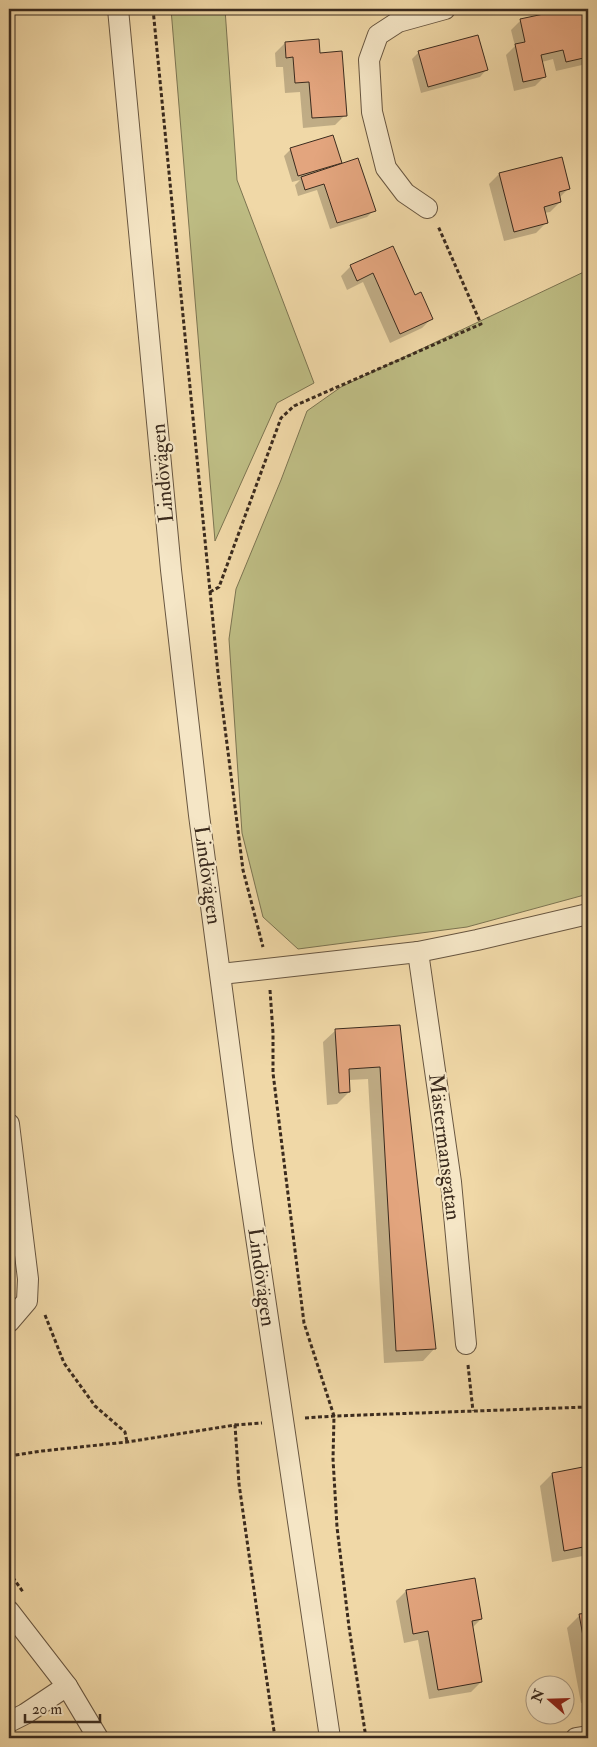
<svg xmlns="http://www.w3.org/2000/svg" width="597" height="1747" font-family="'IM FELL Double Pica',serif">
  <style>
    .green { fill: #bebd84; stroke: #7c7451 }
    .shadow { fill: #0003 }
    .building { fill: #e3a57e; stroke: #3b2b1e }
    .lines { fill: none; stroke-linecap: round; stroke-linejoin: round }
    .street-casing { stroke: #685640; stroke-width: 22 }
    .path { stroke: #3b2b1e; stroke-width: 3; stroke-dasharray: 4 2.5; stroke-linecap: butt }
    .street { stroke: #f5e6c6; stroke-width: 20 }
    .labels { text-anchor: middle; stroke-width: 4.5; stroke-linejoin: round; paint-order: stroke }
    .street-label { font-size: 21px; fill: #3b2b1e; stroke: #f5e6c6 }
  </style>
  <rect width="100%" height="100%" fill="#f0d8a7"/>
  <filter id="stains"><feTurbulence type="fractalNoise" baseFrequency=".004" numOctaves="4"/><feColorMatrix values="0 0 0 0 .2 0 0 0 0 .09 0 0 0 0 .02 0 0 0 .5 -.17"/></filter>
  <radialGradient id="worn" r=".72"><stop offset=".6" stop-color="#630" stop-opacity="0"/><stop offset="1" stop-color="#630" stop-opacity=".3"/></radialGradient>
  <g class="green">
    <path d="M171,9h54l12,171 77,203 -37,20 -62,138z"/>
    <path d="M588,270v624l-121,33 -169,22 -35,-32 -21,-84 -13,-194 7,-50 45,-109 26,-69 34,-24z"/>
  </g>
  <g class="shadow">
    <path d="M573,9h9l6,28v22l-6,6 -26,6 -3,-12 -11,3 3,14 -10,10 -21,5 -8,-36 9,-9 -4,-16 10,-10z"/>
    <path d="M285,43l60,72 -10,10 -32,3 -3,-36 -15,1 -2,-26h-7l-1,-14z"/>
    <path d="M419,52l67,18 -6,7 -59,16 -9,-34z"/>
    <path d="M333,136l8,29 33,45 -7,7 -37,12 -13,-39 -19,6 -3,-11 5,-5 -8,2 -8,-26 7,-7z"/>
    <path d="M561,159l7,30 -9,9 1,4 -10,10 -6,1 2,10 -10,10 -32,8 -15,-57 10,-10z"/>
    <path d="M393,247l21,49 18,22 -10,10 -32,15 -27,-61 -16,8 -6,-14 10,-10z"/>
    <path d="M399,1026l36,322 -12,13 -39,2 -16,-284 -19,1v12l-12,12 -10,1 -4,-63 13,-12z"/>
    <path d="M588,1467v88l-36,7 -12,-76 12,-12z"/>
    <path d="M406,1591l75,28 -9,9 9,54 -10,10 -42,7 -11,-59 -14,3 -8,-42z"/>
    <path d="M588,1614v88l-7,1 -14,-75 12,-12z"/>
  </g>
  <g class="building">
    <path d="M567,9h17l4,22v26l-22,5 -3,-12 -22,5 5,22 -23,5 -8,-38 10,-2 -5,-23z"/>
    <path d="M478,35l10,35 -60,17 -10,-36z"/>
    <path d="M319,39l1,14 22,-2 5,65 -35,2 -3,-36 -14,1 -2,-26 -7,1 -1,-16z"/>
    <path d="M333,135l9,28 -44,13 -8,-28z"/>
    <path d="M562,157l8,32 -11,3 2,10 -17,5 4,16 -34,9 -15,-59z"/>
    <path d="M358,158l18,53 -39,12 -13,-39 -19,6 -4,-13z"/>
    <path d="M393,246l22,49 6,-3 12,27 -33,15 -27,-61 -16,8 -7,-16z"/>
    <path d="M400,1025l36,324 -40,2 -16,-284 -31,2 1,23 -11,1 -4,-64z"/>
    <path d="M588,1466v80l-24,5 -12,-78z"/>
    <path d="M475,1578l7,41 -10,2 10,61 -44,8 -10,-59 -15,3 -7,-44z"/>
    <path d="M588,1613v51l-9,-50z"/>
  </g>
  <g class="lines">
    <g class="street-casing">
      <g id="street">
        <path d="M118,9l53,561 28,245 44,334 87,589"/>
        <path d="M427,208l-22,-15 -19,-25 -14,-56 -3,-52 9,-25 20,-13 47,-13"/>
        <path d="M418,952l33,230 15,162"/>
        <path d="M221,974l197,-22 59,-12 111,-26"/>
        <path d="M9,1124l19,155 -1,22 -18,21"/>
        <path d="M9,1611l58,75 31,52"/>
        <path d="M9,1722l16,-8 42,-28"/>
        <path d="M576,1738l12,-2"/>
      </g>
    </g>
    <g class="path">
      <path d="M153,9l65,664 25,197 20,77"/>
      <path d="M210,592l9,-5 62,-169 13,-12 187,-82 -43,-98"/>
      <path d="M270,990l3,43v40l31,250 30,93 -1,43 4,68 12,100 17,111"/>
      <path d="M45,1315l19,48 31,43 30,26 2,10"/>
      <path d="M468,1365l5,46"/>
      <path d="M305,1418l29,-2 254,-9"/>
      <path d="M235,1425l27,-2"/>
      <path d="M9,1456l33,-5 85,-9 108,-17 4,59 36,254"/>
      <path d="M9,1572l14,20"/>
    </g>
    <use href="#street" class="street"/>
  </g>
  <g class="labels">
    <g class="street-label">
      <text transform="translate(162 473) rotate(-95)" y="7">Lindövägen</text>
      <text transform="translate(208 875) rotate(82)" y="7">Lindövägen</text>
      <text transform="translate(445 1147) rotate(83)" y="7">Mästermansgatan</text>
      <text transform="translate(262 1277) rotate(82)" y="7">Lindövägen</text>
    </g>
  </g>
  <rect width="597" height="1747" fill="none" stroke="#f0d8a7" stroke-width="30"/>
  <rect x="10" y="10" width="577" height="1727" fill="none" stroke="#3b2b1e" stroke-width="2.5"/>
  <rect x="15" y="15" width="567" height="1717" fill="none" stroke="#3b2b1e"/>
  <g transform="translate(550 1700) rotate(290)"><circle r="24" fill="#f5e6c6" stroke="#ab9b83"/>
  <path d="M0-4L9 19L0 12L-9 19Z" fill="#8f2418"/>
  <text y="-8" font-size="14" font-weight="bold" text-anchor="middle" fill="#3b2b1e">N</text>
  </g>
  <path d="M25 1714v8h75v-8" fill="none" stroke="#3b2b1e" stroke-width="2.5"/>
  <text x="32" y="1714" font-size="15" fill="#3b2b1e" stroke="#f5e6c6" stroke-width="4" paint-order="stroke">20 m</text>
  <rect width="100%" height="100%" filter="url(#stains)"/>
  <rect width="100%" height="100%" fill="url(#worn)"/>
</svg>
